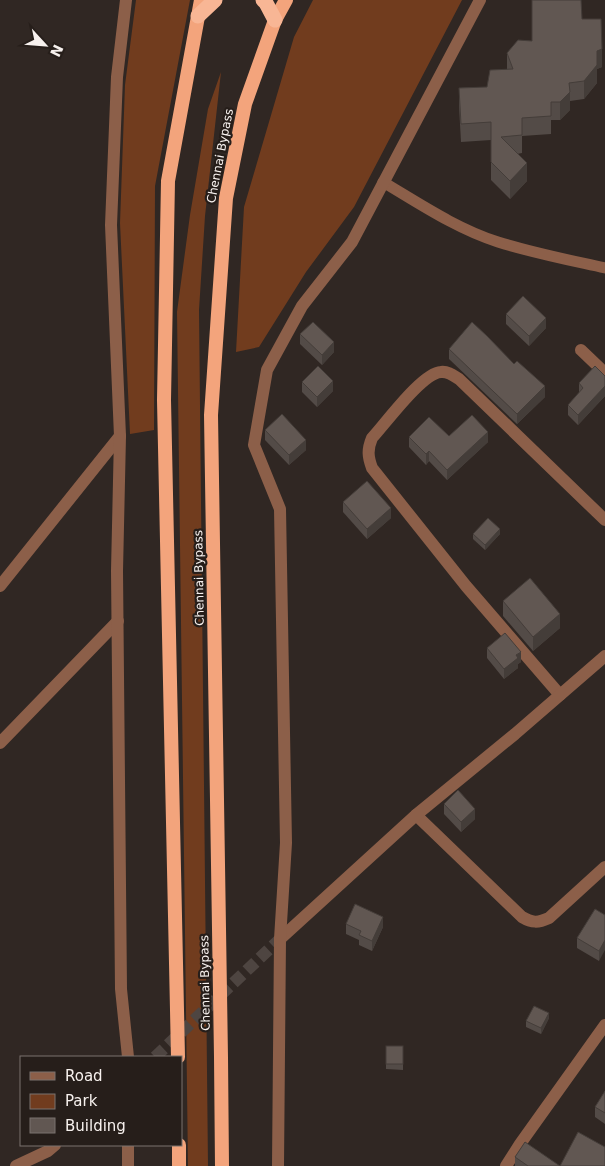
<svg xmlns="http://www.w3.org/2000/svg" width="605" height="1166" font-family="'DejaVu Sans',sans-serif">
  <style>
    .green { fill: #713c1e }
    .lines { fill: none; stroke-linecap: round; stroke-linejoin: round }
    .minor-tunnel { stroke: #4e4541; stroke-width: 12; stroke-dasharray: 12 6; stroke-linecap: butt }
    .service { stroke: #8c5f49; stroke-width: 11 }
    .minor { stroke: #8c5f49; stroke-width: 12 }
    .tertiary { stroke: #8c5f49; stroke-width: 12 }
    .trunk { stroke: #f3a47c; stroke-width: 14 }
    .motorway { stroke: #f8b695; stroke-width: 15 }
    .wall { fill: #534b47 }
    .shaded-wall { fill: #443d39 }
    .building { fill: #615752; stroke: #443d39 }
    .labels { text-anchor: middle; stroke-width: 4.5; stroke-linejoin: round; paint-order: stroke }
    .street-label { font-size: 12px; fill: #f7f1ee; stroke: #261e1a }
  </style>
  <rect width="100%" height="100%" fill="#302723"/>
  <g class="green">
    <path d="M136,0h54l-35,186 -1,244 -24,4 -10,-211 5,-138z"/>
    <path d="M313,0h149l-108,207 -48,65 -47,75 -23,5 8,-145 50,-170z"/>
    <path d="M221,72l-16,144 -6,94 9,856h-20l-11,-854 13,-97 18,-106z"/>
  </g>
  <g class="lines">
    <path class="minor-tunnel" d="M155,1057l125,-118"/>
    <path class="service" d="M383,182c37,22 74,47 115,60 35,11 71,18 107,26"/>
    <g class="minor">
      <path d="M581,350l24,23"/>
      <path d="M0,586l120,-150"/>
      <path d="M560,695l-94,-109 -94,-118c-4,-11 -5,-18 0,-30 14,-15 50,-65 69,-66 7,-1 13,4 18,7l146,141"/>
      <path d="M0,743l118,-122"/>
      <path d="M416,815l106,102c10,6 16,6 27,1l56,-51"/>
      <path d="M280,939l136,-124 99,-81 90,-78"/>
      <path d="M16,1166l32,-15 7,-6"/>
      <path d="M506,1166l14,-22 85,-119"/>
    </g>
    <g class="tertiary">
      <path d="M126,0l-9,77 -6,148 9,211 -3,135 4,418 7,68"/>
      <path d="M128,1166v-21"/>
      <path d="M278,1166l2,-227 6,-96 -6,-334 -26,-64 13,-75 35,-64 50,-64 128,-242"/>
    </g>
    <g class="trunk">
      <path d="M178,1057l-14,-657 4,-219 33,-181"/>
      <path d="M179,1145v21"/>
      <path d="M222,1166l-1,-109 -10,-642 15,-217 19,-94 30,-84 11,-20"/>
    </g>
    <g class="motorway">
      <path d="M263,0l3,3 9,17"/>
      <path d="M198,16l17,-16"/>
    </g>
  </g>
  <g class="wall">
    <path d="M582,19l20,48 -5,2v14l-13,16 -14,2v9l-10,10h-9v14l-29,2v17l-5,1 10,27 -17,18 -19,-19v-40l-30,2 -2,-36v-18l28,-1 20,-17v-17z"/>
    <path d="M506,314l40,14 -17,18 -23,-22z"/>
    <path d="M300,334l34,18 -12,13 -22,-21z"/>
    <path d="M449,349l96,48 -28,27 -68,-65z"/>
    <path d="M605,376v20l-27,29 -10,-10v-10l11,-12v-10z"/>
    <path d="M302,382l31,9 -16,16 -15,-15z"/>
    <path d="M265,430l41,20 -17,15 -24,-25z"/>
    <path d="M409,437l79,5 -41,38 -18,-19 -3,4 -17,-18z"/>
    <path d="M343,502l48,16 -24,21 -24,-27z"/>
    <path d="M473,534h27l-15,16 -12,-11z"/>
    <path d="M503,601l57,27 -27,23 -30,-35z"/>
    <path d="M487,648l34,14 -3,2v4l-14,11 -17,-21z"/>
    <path d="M444,804l31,15 -14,13 -17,-18z"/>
    <path d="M605,915l-6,46 -22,-13v-10z"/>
    <path d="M346,924l37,3 -11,24 -13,-6v-5l-13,-6z"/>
    <path d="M549,1018l-8,16 -15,-7v-6z"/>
    <path d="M386,1046h17v24l-17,-1z"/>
    <path d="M605,1091v33l-10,-7v-10z"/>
    <path d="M515,1157l45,9h45h-90z"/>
  </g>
  <g class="shaded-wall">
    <path d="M602,49v18l-5,2v14l-13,16v-18l13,-30z"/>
    <path d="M570,92v18l-10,10v-18z"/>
    <path d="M527,163v18l-17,18v-18z"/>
    <path d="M546,318v10l-17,18v-10z"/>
    <path d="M334,342v10l-12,13v-10z"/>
    <path d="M333,381v10l-16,16v-10z"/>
    <path d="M545,386v11l-28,27v-10z"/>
    <path d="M605,386v10l-27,29v-10z"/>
    <path d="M488,432v10l-41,38v-10z"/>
    <path d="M306,440v10l-17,15v-10z"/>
    <path d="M429,451v10l-3,4v-11z"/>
    <path d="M391,508v10l-24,21v-10z"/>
    <path d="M500,529v5l-15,16v-5z"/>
    <path d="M560,614v14l-27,23v-14z"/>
    <path d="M521,652v10l-3,2v4l-14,11v-10l12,-14z"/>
    <path d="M475,809v10l-14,13v-10z"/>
    <path d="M383,917v10l-11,24v-10z"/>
    <path d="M605,940v10l-6,11v-10z"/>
    <path d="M549,1013v5l-8,16v-6z"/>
  </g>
  <g class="building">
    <path d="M532,0h49l1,19h19l1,30 -5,2v14l-13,16 -15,2 1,9 -10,10h-9v14l-29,2v17l-21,2 26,26 -17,18 -19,-19v-40l-30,2 -2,-36 28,-1 3,-17 23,-1 -6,-16 11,-13 14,1z"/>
    <path d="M523,296l23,22 -17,18 -23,-22z"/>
    <path d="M313,322l21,20 -12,13 -22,-21z"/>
    <path d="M472,322l15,14 27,28 3,-3 28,25 -28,28 -68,-65z"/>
    <path d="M318,366l15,15 -16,16 -15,-15z"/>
    <path d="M595,366l10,10v10l-27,29 -10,-10 15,-17 -4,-5z"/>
    <path d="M282,414l24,26 -17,15 -24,-25z"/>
    <path d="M472,415l16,17 -41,38 -18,-19 -3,3 -17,-17 20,-20 20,19z"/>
    <path d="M367,481l24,27 -24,21 -24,-27z"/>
    <path d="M488,518l12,11 -15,16 -12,-11z"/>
    <path d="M530,578l30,36 -27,23 -30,-36z"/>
    <path d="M505,633l16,19 -5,3 2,3 -14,11 -17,-21z"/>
    <path d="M458,790l17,19 -14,13 -17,-18z"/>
    <path d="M355,904l28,13 -11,24 -13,-6 2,-4 -15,-7z"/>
    <path d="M595,909l10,6v25l-6,11 -22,-13z"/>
    <path d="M534,1006l15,7 -8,15 -15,-7z"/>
    <rect x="386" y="1046" width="17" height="18"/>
    <path d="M605,1091v22l-10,-6z"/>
    <path d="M578,1132l27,15v19h-77l-13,-9 10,-15 35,24z"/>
  </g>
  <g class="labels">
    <g class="street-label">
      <text transform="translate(220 156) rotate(-79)" y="4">Chennai Bypass</text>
      <text transform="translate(199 578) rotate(-91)" y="4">Chennai Bypass</text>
      <text transform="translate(205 983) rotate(-91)" y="4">Chennai Bypass</text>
    </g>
  </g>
  <rect x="20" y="1056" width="162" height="90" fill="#261e1a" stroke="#7a726f"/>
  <rect x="30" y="1072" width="25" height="8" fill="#8c5f49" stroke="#7a726f"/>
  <text x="65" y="1081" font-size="15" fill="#f7f1ee">Road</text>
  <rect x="30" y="1094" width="25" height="15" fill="#713c1e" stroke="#7a726f"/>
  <text x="65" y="1106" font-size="15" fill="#f7f1ee">Park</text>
  <rect x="30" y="1118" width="25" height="15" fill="#615752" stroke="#7a726f"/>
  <text x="65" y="1131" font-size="15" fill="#f7f1ee">Building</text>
  <g transform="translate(45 45) rotate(116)" stroke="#261e1a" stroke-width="4" paint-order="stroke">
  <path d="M0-4L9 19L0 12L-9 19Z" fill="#f7f1ee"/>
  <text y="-8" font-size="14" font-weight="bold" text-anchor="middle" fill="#f7f1ee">N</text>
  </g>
</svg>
